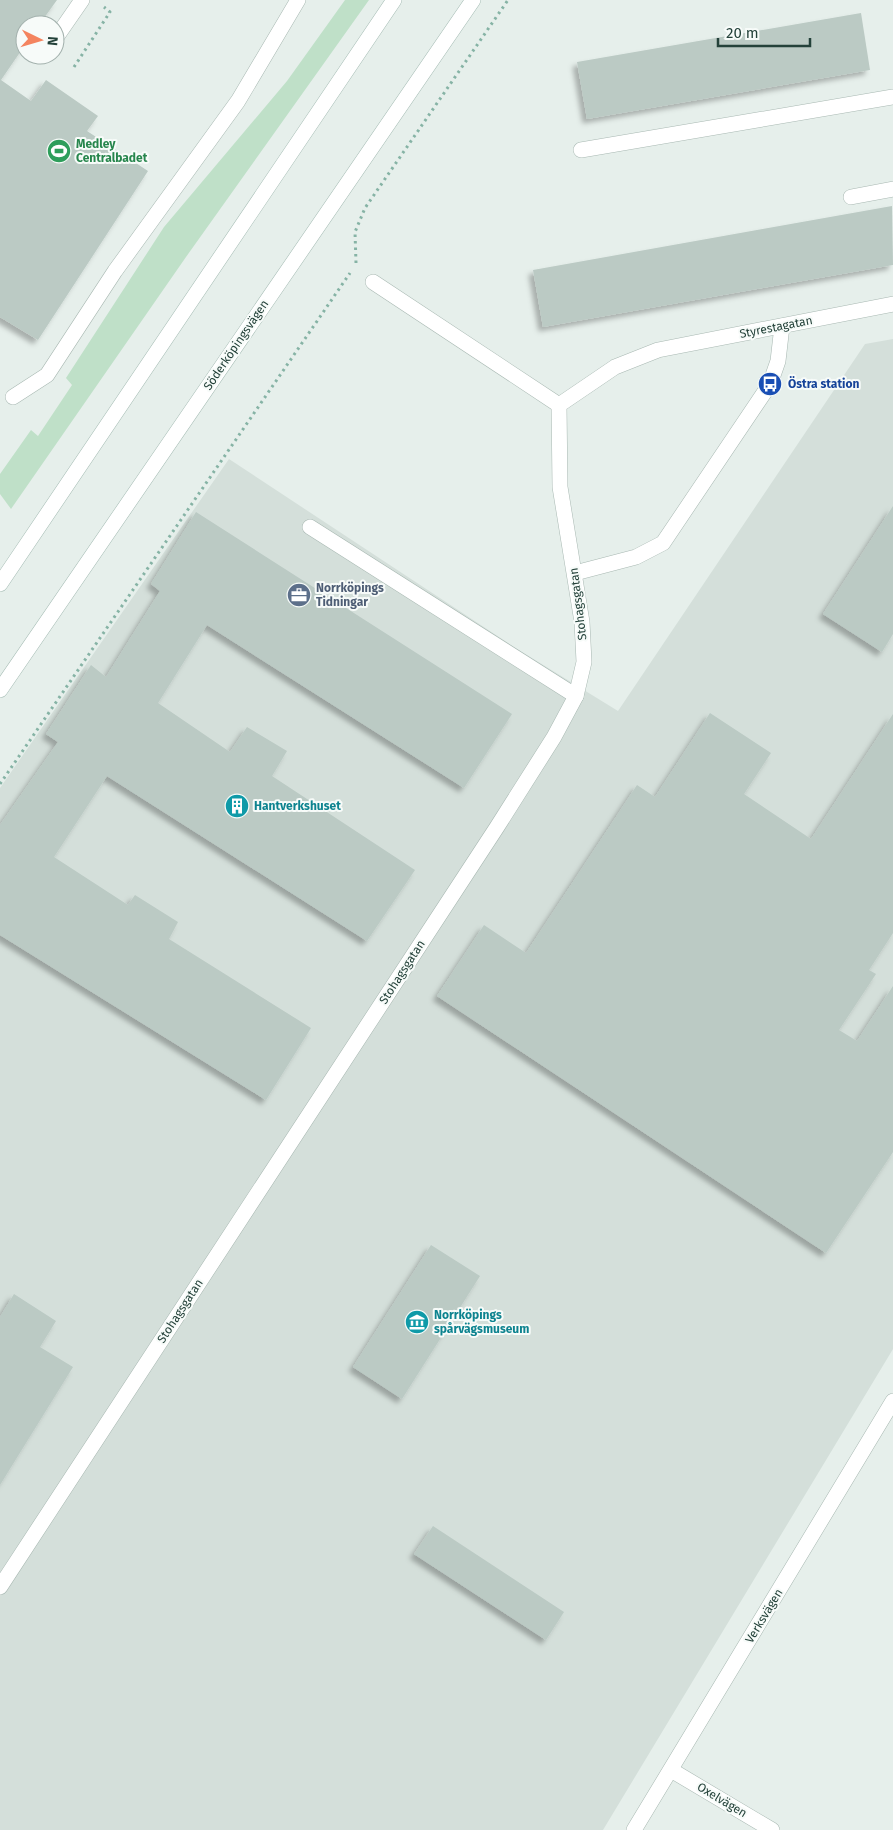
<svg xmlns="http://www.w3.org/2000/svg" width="893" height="1830" font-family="'Fira Sans',sans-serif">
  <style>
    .built { fill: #d4dfda }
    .green { fill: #bfe0c8 }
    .building { fill: #bbcac4; filter: url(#shadow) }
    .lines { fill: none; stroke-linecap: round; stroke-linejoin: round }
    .lane-casing { stroke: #a8b8b2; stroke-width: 16 }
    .street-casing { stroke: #a8b8b2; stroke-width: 16 }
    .secondary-casing { stroke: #a4bbb3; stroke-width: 16 }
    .path { stroke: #86b3a5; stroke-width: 3; stroke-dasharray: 2.5 4; stroke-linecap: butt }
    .lane { stroke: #fff; stroke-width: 15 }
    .street { stroke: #fff; stroke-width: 15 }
    .secondary { stroke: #fff; stroke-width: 15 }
    .labels { text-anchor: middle; stroke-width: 4; stroke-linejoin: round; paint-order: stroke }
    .leisure-label { font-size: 12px; font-weight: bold; fill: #27864d; stroke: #f7fbf9; text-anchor: start }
    .street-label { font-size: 12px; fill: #24423a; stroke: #f7fbf9 }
    .transit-label { font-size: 12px; font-weight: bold; fill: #164399; stroke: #f7fbf9; text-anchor: start }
    .service-label { font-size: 12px; font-weight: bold; fill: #4e5e75; stroke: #f7fbf9; text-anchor: start }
    .culture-label { font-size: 12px; font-weight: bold; fill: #0d838f; stroke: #f7fbf9; text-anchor: start }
  </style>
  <defs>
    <filter id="shadow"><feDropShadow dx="-4.5" dy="4.5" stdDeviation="2.5" flood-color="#0004"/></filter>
  </defs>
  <rect width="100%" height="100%" fill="#e6efeb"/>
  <path class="built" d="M893,339v1010l-290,481h-603v-1042l229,-329 285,188 104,64 247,-367z"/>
  <path class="green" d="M345,0h24l-183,257 -175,252 -11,-15v-20l31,-44 7,6 34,-51 -6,-7 98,-151 123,-146z"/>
  <g class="building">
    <path d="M0,0h57l-18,25h-14v20l-24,35 30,21 15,-21 52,36 -11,15 61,40 -110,169 -38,-23z"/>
    <path d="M861,13l9,57 -283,49 -10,-57z"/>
    <path d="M892,206l1,59 -350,62 -10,-57z"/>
    <path d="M893,506v128l-11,18 -59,-38z"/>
    <path d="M196,512l316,202 -48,74 -257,-163 -49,78 72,49 17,-25 40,24 -15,25 143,94 -48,71 -260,-165 -53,81 74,48 7,-10 43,27 -9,17 142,89 -45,72 -266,-165v-110l58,-83 -12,-8 45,-69 15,12 54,-86 -9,-7z"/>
    <path d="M710,713l61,40 -27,41 67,45 82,-125v219l-24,37 7,4 -37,56 18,11 36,-55v166l-67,101 -389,-257 47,-71 42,28 111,-168 18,12z"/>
    <path d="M431,1245l49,31 -78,123 -49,-32z"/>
    <path d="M14,1294l42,27 -16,26 33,20 -73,118v-168z"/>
    <path d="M433,1526l131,86 -18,28 -132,-86z"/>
  </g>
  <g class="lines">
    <g class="lane-casing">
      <g id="lane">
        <path d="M55,39l27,-39"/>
        <path d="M581,150l312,-53"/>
        <path d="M851,197l42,-8"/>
        <path d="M373,282l186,123"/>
        <path d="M13,397l34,-22 68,-104 123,-170 60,-101"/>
        <path d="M310,527l266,169"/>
        <path d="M575,573l61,-16 27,-14 107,-159 8,-23 4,-35"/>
      </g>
    </g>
    <g class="street-casing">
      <g id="street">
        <path d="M0,1587l497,-760 57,-90 22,-41 8,-34 -2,-40 -22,-135 -1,-82 56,-38 43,-17 235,-46"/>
        <path d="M671,1770l101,60"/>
        <path d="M634,1830l259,-429"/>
      </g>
    </g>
    <g class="secondary-casing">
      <g id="secondary">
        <path d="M0,584l394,-584"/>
        <path d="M0,690l473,-690"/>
      </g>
    </g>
    <g class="path">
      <path d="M74,67l36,-55 -6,-5"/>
      <path d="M356,263l-1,-31 10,-24 143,-208"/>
      <path d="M0,784l350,-511"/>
    </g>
    <use href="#lane" class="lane"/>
    <use href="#street" class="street"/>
    <use href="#secondary" class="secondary"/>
  </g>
  <defs>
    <g id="stadium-disc" transform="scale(1.25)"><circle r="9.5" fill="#2e9e5b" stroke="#f7fbf9"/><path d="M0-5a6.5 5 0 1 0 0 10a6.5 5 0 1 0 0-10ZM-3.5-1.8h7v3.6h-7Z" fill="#fff"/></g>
    <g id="bus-disc" transform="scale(1.25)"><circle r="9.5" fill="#1a4fb4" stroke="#f7fbf9"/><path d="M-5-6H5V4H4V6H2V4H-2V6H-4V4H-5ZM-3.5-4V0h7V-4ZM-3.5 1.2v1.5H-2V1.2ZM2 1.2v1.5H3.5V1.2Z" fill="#fff"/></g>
    <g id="office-disc" transform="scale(1.25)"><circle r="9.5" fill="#5c6f8a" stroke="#f7fbf9"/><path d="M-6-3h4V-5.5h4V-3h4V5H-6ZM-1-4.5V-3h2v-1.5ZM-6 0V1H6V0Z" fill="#fff"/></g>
    <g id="building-disc" transform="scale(1.25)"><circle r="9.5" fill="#0f9aa8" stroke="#f7fbf9"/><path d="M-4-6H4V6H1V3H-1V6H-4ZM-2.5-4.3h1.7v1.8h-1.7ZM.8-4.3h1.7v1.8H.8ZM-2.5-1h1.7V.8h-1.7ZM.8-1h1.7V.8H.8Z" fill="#fff"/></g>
    <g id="museum-disc" transform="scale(1.25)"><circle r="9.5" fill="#0f9aa8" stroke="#f7fbf9"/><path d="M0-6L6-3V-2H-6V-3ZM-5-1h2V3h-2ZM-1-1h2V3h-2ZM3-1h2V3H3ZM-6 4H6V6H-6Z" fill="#fff"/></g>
  </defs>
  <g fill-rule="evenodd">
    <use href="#stadium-disc" x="59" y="151"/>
    <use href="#bus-disc" x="770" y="384"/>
    <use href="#office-disc" x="299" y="595"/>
    <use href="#building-disc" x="237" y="806"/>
    <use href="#museum-disc" x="417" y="1322"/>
  </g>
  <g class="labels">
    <g class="leisure-label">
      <text x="76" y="148">Medley<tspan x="76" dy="14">Centralbadet</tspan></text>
    </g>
    <g class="street-label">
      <text transform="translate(776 327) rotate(-11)" y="4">Styrestagatan</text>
      <text transform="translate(236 345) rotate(-56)" y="4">Söderköpingsvägen</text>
      <text transform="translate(578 604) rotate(-97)" y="4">Stohagsgatan</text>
      <text transform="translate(402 972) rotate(-57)" y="4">Stohagsgatan</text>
      <text transform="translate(180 1311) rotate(-57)" y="4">Stohagsgatan</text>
      <text transform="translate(764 1616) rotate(-59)" y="4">Verksvägen</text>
      <text transform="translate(722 1800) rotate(31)" y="4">Oxelvägen</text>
    </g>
    <g class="transit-label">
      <text x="788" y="388">Östra station</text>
    </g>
    <g class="service-label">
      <text x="316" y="592">Norrköpings<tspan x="316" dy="14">Tidningar</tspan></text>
    </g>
    <g class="culture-label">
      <text x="254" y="810">Hantverkshuset</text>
      <text x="434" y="1319">Norrköpings<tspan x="434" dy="14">spårvägsmuseum</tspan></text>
    </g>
  </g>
  <g transform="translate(40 40) rotate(95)"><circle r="24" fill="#f7fbf9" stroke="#a3b1ad"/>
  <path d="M0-4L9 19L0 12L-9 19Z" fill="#f4845f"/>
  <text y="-8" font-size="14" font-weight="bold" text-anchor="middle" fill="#24423a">N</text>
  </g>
  <path d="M718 38v8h92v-8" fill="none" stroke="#24423a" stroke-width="2.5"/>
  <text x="726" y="38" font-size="15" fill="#24423a" stroke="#f7fbf9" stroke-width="4" paint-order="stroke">20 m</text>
</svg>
